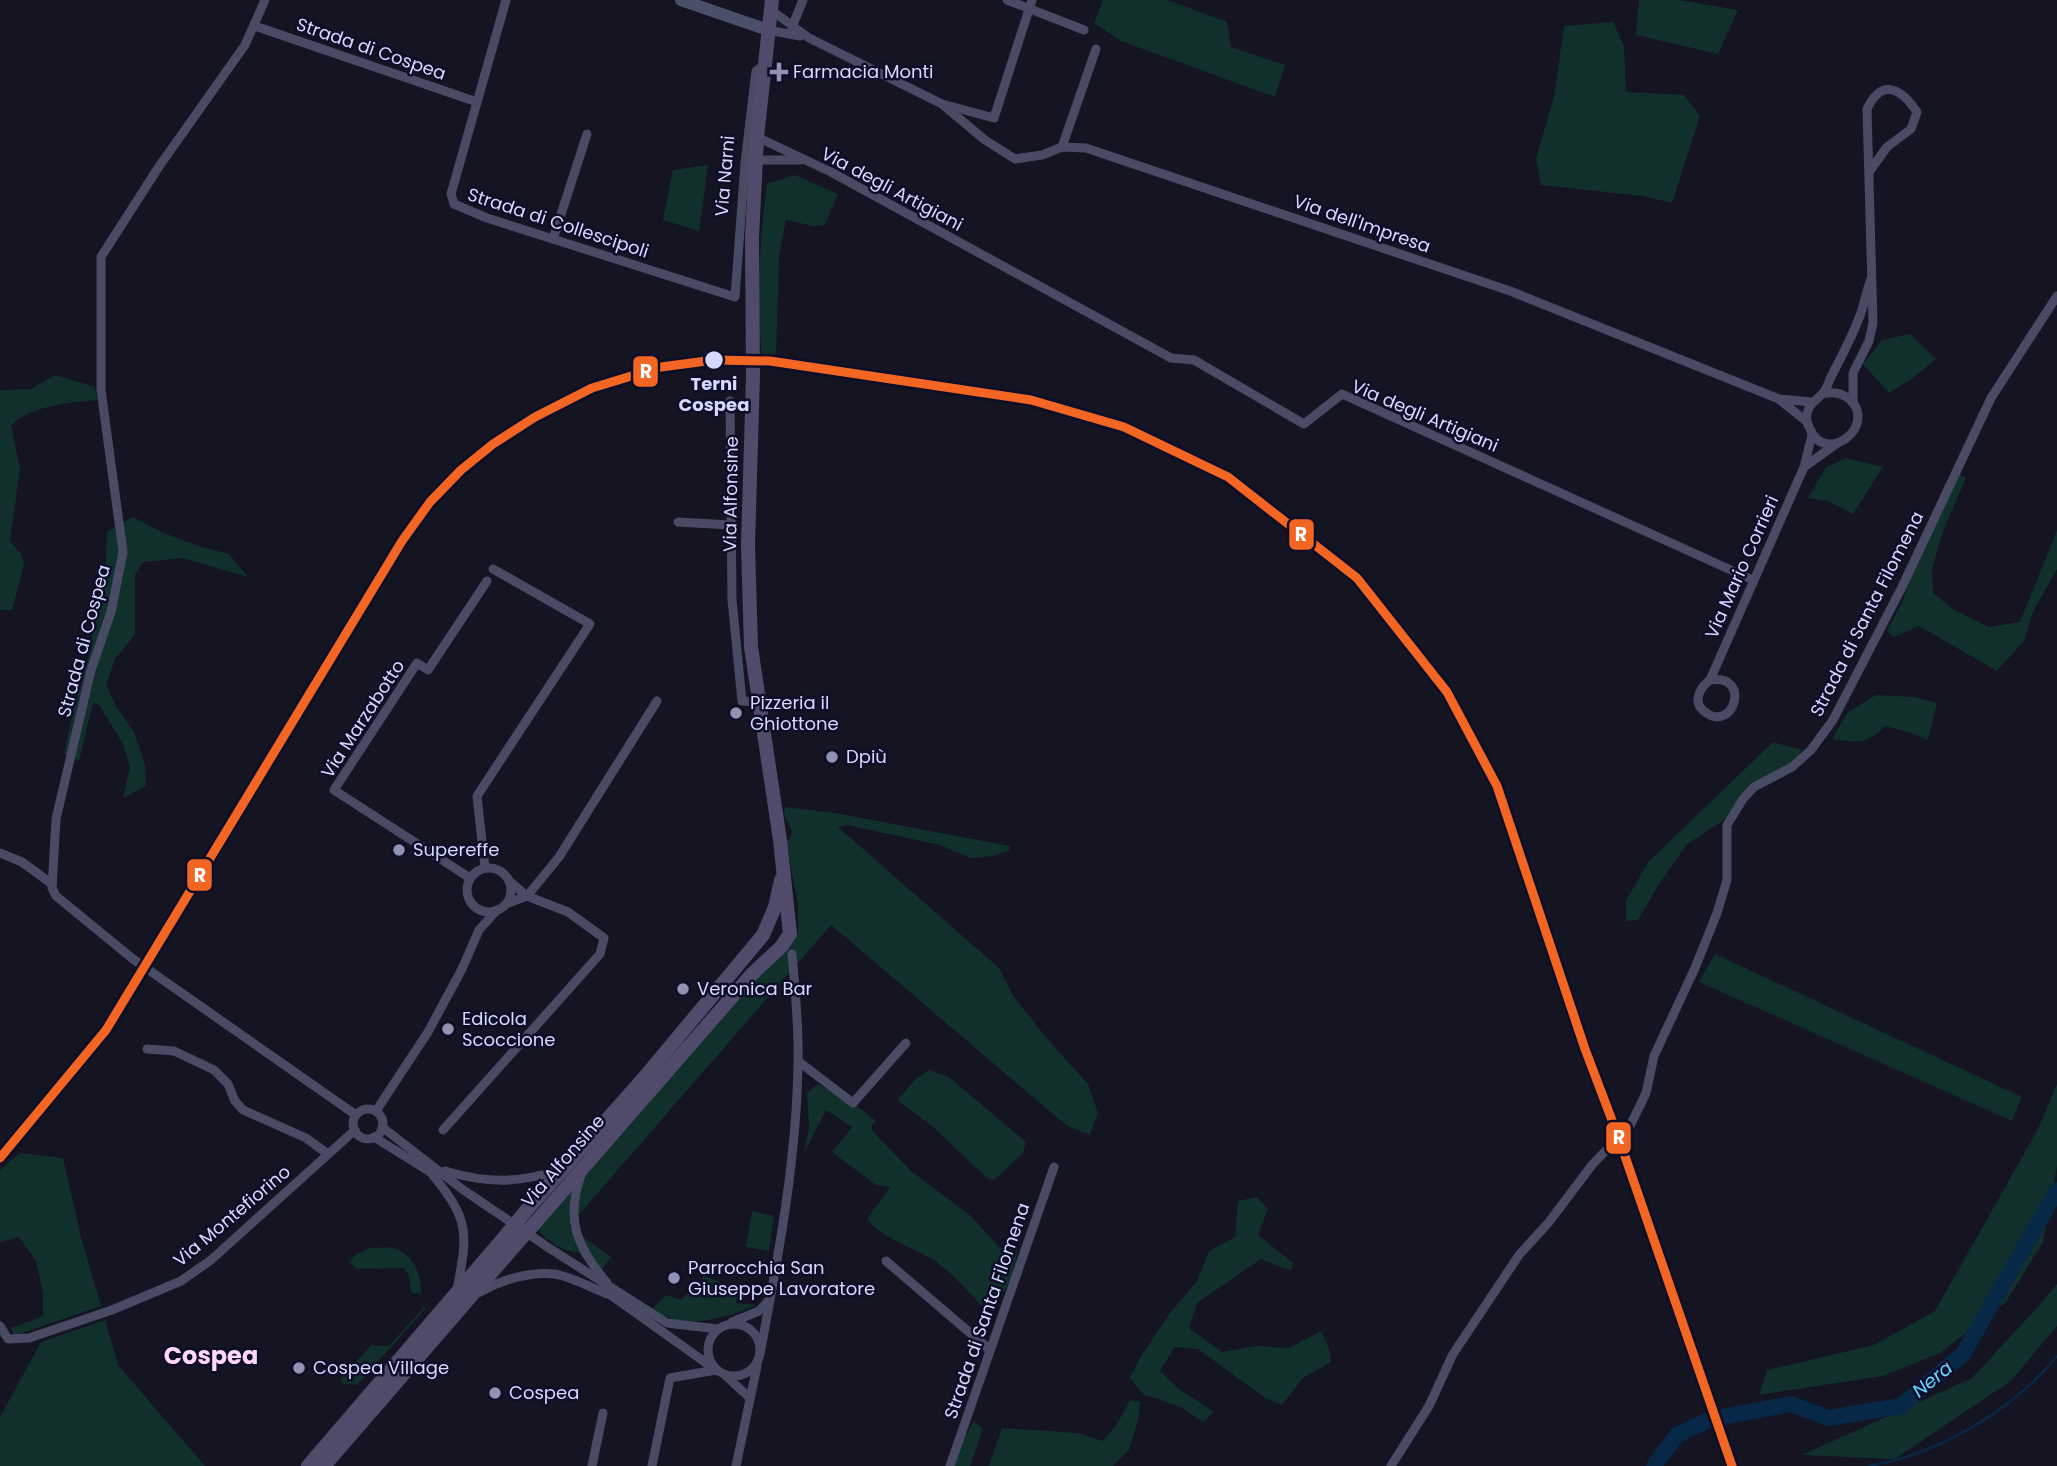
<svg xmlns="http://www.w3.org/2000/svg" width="2057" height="1466" font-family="Poppins,sans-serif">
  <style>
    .green { fill: #112f2b }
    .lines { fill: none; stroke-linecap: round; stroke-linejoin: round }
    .stream { stroke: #072846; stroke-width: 2.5 }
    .river { stroke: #072846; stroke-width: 16 }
    .street { stroke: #494b64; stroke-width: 9 }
    .secondary { stroke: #4b506a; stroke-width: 12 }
    .primary { stroke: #504b6a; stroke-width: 14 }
    .primary-bridge { stroke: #504b6a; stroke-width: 14 }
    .rail-1-casing { stroke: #0e0e29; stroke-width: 14 }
    .rail-1 { stroke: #f26522; stroke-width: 9 }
    .poi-dot { fill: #9193b2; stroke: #0e0e29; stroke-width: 2.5 }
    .stop-dot { fill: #d5d8ff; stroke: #0e0e29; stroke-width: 2.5 }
    .labels { text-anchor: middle; stroke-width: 5; stroke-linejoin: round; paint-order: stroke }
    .street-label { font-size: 18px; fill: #d5d8ff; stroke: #0e0e29 }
    .poi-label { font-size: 18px; fill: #d5d8ff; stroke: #0e0e29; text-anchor: start }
    .stop-label { font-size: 18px; font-weight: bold; fill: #d5d8ff; stroke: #0e0e29 }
    .water-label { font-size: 19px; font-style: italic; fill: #63d2ff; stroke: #0e0e29 }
    .district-label { font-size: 24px; font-weight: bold; fill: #ffd7f7; stroke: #0e0e29 }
    .line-badge { stroke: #0e0e29; stroke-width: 2.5 }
    .badge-label { font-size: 19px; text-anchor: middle; font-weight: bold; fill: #fff }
  </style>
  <rect width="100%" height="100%" fill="#141423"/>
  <g class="green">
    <path d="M1103,0h65l59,22 4,25 54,18 -10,32 -154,-56 -27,-18z"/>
    <path d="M1639,0h40l59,10 -20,44 -82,-19z"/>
    <path d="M1613,22l11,24 2,46 58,3 16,21 -28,87 -29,-7 -102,-11 -5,-27 18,-61 10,-71z"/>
    <path d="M708,165l-9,66 -36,-11 10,-50z"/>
    <path d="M795,175l43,19 -13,31 -12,1 -27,-6 -7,35 -3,103h-14c-6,-58 -3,-116 5,-174z"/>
    <path d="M1910,334l26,25 -24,20 -23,14 -26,-29 19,-24z"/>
    <path d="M55,375l40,12 2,13c-29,3 -63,5 -86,25l9,44 -10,72 12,14 2,10 -12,45h-12v-220l31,-1z"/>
    <path d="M1846,458l37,9 -30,47 -25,-13 -20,-3 18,-31z"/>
    <path d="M1955,472l11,6 -23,53 -11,38 1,24 20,16 36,18 31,-5 37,-92v39l-24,43 -9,29 -27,30 -78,-45 -25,11 -7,-6 16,-31 12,-34z"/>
    <path d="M133,517l31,16 34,13 31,8 19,23 -66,-19 -39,4 -8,13v60l-20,24 -9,26 11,23 17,24 11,32 1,22 -23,12 7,-31 -7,-23 -24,-39 -6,-2 -14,58 -15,-8 12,-54 14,-47 7,-50 8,-23 2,-47z"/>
    <path d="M1876,695l39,2 22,6 -9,37 -14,-6 -29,-8c-17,18 -29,17 -53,13l16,-27z"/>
    <path d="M1773,742l29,8 -9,13 -29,19 -35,35 -42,27 -26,37 -23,39 -12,1v-20l22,-39z"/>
    <path d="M785,807l50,6 175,33 -1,4 -16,6 -22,2 -31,-13 -93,-20 -9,2 161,141 15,29 35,44 39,43 10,29 -8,22 -23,-9 -236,-201 -262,301 42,31 -14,19 -19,-24c-16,0 -31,-12 -41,-23l212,-245 39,-38 10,-14v-28l-12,-61 7,-10 -9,-18z"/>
    <path d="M1715,954l307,143 -10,24 -313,-139z"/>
    <path d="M929,1070l20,7 77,65 -3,11 -29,27 -7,-2 -54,-51 -36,-27 20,-22z"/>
    <path d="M818,1084l35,19 23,18 -5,5 3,7 37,38 60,45 29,32 18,-1c-4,24 -9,51 -34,61 -16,-16 -33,-37 -52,-49 -22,-13 -48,-20 -65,-40l23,-32 -14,-2 -44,-33 20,-25 -26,-17 -22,43 5,-26 -2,-34z"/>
    <path d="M2057,1084v82l-14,76 -37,60 -66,51 -57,23 -124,19 8,-25 107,-25 61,-34 103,-182z"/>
    <path d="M20,1153l43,5 18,79 20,69 -87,30 -3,-8 32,-12v-22l-7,-33 -17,-24 -19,5v-72z"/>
    <path d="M1257,1197l11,12 -10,26 35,28 -2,8 -30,-12 -64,44 -8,25 33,24 35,-6 32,2 32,-17 9,20 1,11 -28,16 -21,27 -17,-7 -67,-49 -23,-2 -15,24 19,18 35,23 -11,10 -22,-15 -38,-13 -13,-16 11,-22 26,-39 30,-36 12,-30 26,-14 3,-36z"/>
    <path d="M752,1211l22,5 -5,35 -23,-4z"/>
    <path d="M370,1248c7,0 16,-1 23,0 20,5 29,27 28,46l-10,-1 -2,-17 -5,-8 -47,1 -8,-7 6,-7z"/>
    <path d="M704,1276l24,9h11l-3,18 21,2c-22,10 -56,20 -81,15 -8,-2 -17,-7 -25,-10l15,-15 15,5z"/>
    <path d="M2057,1284v42l-46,55 -116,78 -93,-4 170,-77 63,-68z"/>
    <path d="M424,1307l2,1 -69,77 -13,-1 -4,-4 31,-35 18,1z"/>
    <path d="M105,1320l13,45 87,101h-205v-49l41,-75z"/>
    <path d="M1130,1400l10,2 -1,15 -10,33 -16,16h-124l13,-38 76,5 25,8 14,-17z"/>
    <path d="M974,1421l9,8 -13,37h-16l7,-23z"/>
  </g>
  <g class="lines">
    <path class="stream" d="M1870,1466c70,-13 142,-55 187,-110"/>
    <path class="river" d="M1654,1466l23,-31 34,-16 80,-15 37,14 73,-12 62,-52 94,-164"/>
    <g class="street">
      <path d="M265,0l-20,45 -87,123 -57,89v133l22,162 -12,60 -20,58 -35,149 -4,69 4,8 77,63 223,156"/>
      <path d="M506,0l-55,194 3,10 33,14 248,79 10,-134 11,-92 9,-7"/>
      <path d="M1007,0l77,30"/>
      <path d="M771,10l38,28 133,66 52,14 38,-118"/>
      <path d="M255,26l222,76"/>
      <path d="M792,27l11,-27"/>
      <path d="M768,30l32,6"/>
      <path d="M942,104l43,36 30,19 27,-4 20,-8 24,1 424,143 269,108 33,3"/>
      <path d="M757,137l74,35 340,186 23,2 110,64 38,-30 411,186"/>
      <path d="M1062,147l34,-98"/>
      <path d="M756,160h44"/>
      <path d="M553,239l34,-105"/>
      <path d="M1822,394c10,-2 18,-2 26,4 32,26 -22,69 -38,31 -3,-5 -4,-9 -3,-15 2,-11 9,-13 16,-21 3,-3 5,-9 7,-14 11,-22 24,-45 32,-69 3,-10 5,-21 9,-31"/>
      <path d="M1780,400l26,21"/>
      <path d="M730,401l2,199 10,101 16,1"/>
      <path d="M1853,402v-29l16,-32 4,-18 -6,-214c15,-31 34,-21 50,3l-6,17 -24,18 -18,25"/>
      <path d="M1804,467l32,-23"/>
      <path d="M678,522l52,3"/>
      <path d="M1710,680c42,-7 24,54 -5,32 -13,-9 -6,-24 5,-32l94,-213 8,-32"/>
      <path d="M0,853l22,9 30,22"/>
      <circle cx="489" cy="890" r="22"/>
      <path d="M485,868l-8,-72 113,-172 -97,-55"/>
      <path d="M470,878l-136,-88 83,-127 11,7 59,-89"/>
      <path d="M506,904l21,-8 32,-39 98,-156"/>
      <path d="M147,1049l27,2 40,19 14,14 7,17 8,9 63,28 22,16"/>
      <path d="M798,1061l55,42 53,-60"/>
      <circle cx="368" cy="1124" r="15"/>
      <path d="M376,1111l52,-79 34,-63 17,-39 18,-20"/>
      <path d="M382,1127l80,62 87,59 118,75 51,6"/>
      <path d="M443,1130l157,-176 4,-16 -36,-26 -41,-16 -18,-15"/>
      <path d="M374,1137l61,38"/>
      <path d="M445,1171c44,13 72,12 116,-1"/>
      <path d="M431,1173c39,47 37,59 26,117"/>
      <path d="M581,1175c-16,45 -4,72 26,108"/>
      <path d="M886,1261l104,89"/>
      <path d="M605,1291l111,79"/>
      <path d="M480,1292c21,-12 50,-21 75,-18 17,3 35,13 52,20"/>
      <path d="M732,1322l27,-11 11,-12"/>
      <circle cx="734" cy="1350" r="26"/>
      <path d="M0,1326l8,13 21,-1 83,-28 69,-29 30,-21 144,-130"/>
      <path d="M760,1354c18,-96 37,-195 38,-293 1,-35 -3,-72 -6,-107"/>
      <path d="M726,1376l24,22"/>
      <path d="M592,1466l11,-53"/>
      <path d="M652,1466l18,-88 46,-8"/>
      <path d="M736,1466l21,-100"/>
      <path d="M950,1466l104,-299"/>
      <path d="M1391,1466l38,-60 24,-52 66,-99 30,-33 43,-57 39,-41 15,-31 8,-37 41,-88 22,-55 10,-33v-55l16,-26 11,-12 38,-20 19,-17 22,-30 69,-133 89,-189 66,-102"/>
    </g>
    <path class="secondary" d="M681,0l87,30"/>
    <g class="primary">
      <path d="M525,1212l118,-133 120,-144 12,-28 6,-27"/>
      <path d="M535,1223l217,-249 29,-27 9,-13 -10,-94 -29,-193 -3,-102 5,-170 -1,-137 5,-101 15,-137"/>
      <path d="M308,1466l199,-232"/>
      <path d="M324,1466l194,-224"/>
    </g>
    <g class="primary-bridge">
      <path d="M507,1234l18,-22"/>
      <path d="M518,1242l17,-19"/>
    </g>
    <g class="rail-1-casing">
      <path id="rail-1" d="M0,1158l106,-128 296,-489 28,-39 31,-32 32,-26 42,-27 57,-29 69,-21 53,-7 56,1 261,39 93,27 104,50 129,101 90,114 50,94 88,263 33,87 114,330"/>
    </g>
    <use href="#rail-1" class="rail-1"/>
  </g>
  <g class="poi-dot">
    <path d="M775.5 61.5h7v7h7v7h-7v7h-7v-7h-7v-7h7z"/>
    <circle cx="736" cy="713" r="7"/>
    <circle cx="832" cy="757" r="7"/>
    <circle cx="399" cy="850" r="7"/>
    <circle cx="683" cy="989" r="7"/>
    <circle cx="448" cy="1029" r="7"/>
    <circle cx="674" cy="1278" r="7"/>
    <circle cx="299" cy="1368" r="7"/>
    <circle cx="495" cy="1393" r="7"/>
  </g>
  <circle class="stop-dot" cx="714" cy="360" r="10"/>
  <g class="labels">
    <g class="street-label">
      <text transform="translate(371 49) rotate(19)" y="6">Strada di Cospea</text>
      <text transform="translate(725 176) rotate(-85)" y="6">Via Narni</text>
      <text transform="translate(892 189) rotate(28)" y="6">Via degli Artigiani</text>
      <text transform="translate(558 223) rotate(18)" y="6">Strada di Collescipoli</text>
      <text transform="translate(1362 224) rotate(19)" y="6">Via dell'Impresa</text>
      <text transform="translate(1425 416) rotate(23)" y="6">Via degli Artigiani</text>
      <text transform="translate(731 494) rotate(-89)" y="6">Via Alfonsine</text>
      <text transform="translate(1742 567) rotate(-66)" y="6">Via Mario Corrieri</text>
      <text transform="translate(1867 614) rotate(-63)" y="6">Strada di Santa Filomena</text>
      <text transform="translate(84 641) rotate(-75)" y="6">Strada di Cospea</text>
      <text transform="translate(363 719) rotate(-57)" y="6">Via Marzabotto</text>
      <text transform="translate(563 1161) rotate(-49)" y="6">Via Alfonsine</text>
      <text transform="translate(232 1216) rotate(-40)" y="6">Via Montefiorino</text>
      <text transform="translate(987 1311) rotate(-71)" y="6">Strada di Santa Filomena</text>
    </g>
    <g class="poi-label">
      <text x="793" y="78">Farmacia Monti</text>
      <text x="750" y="709">Pizzeria il<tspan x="750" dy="21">Ghiottone</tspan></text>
      <text x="846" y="763">Dpiù</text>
      <text x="413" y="856">Supereffe</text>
      <text x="697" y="995">Veronica Bar</text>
      <text x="462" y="1025">Edicola<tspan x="462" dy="21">Scoccione</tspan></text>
      <text x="688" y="1274">Parrocchia San<tspan x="688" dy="21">Giuseppe Lavoratore</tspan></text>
      <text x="313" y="1374">Cospea Village</text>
      <text x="509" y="1399">Cospea</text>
    </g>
    <g class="stop-label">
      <text x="714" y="390">Terni<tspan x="714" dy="21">Cospea</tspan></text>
    </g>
    <g class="water-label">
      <text transform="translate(1932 1379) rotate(-39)" y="7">Nera</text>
    </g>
    <g class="district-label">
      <text x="211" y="1364">Cospea</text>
    </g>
  </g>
  <g class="line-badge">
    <rect x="632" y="355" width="27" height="33" rx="7" fill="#f26522"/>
    <rect x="1288" y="518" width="27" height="33" rx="7" fill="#f26522"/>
    <rect x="186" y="858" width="27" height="34" rx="7" fill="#f26522"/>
    <rect x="1605" y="1121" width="27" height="34" rx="7" fill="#f26522"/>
  </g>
  <g class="badge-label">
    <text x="646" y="378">R</text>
    <text x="1301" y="541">R</text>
    <text x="200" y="882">R</text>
    <text x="1619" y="1144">R</text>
  </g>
</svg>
